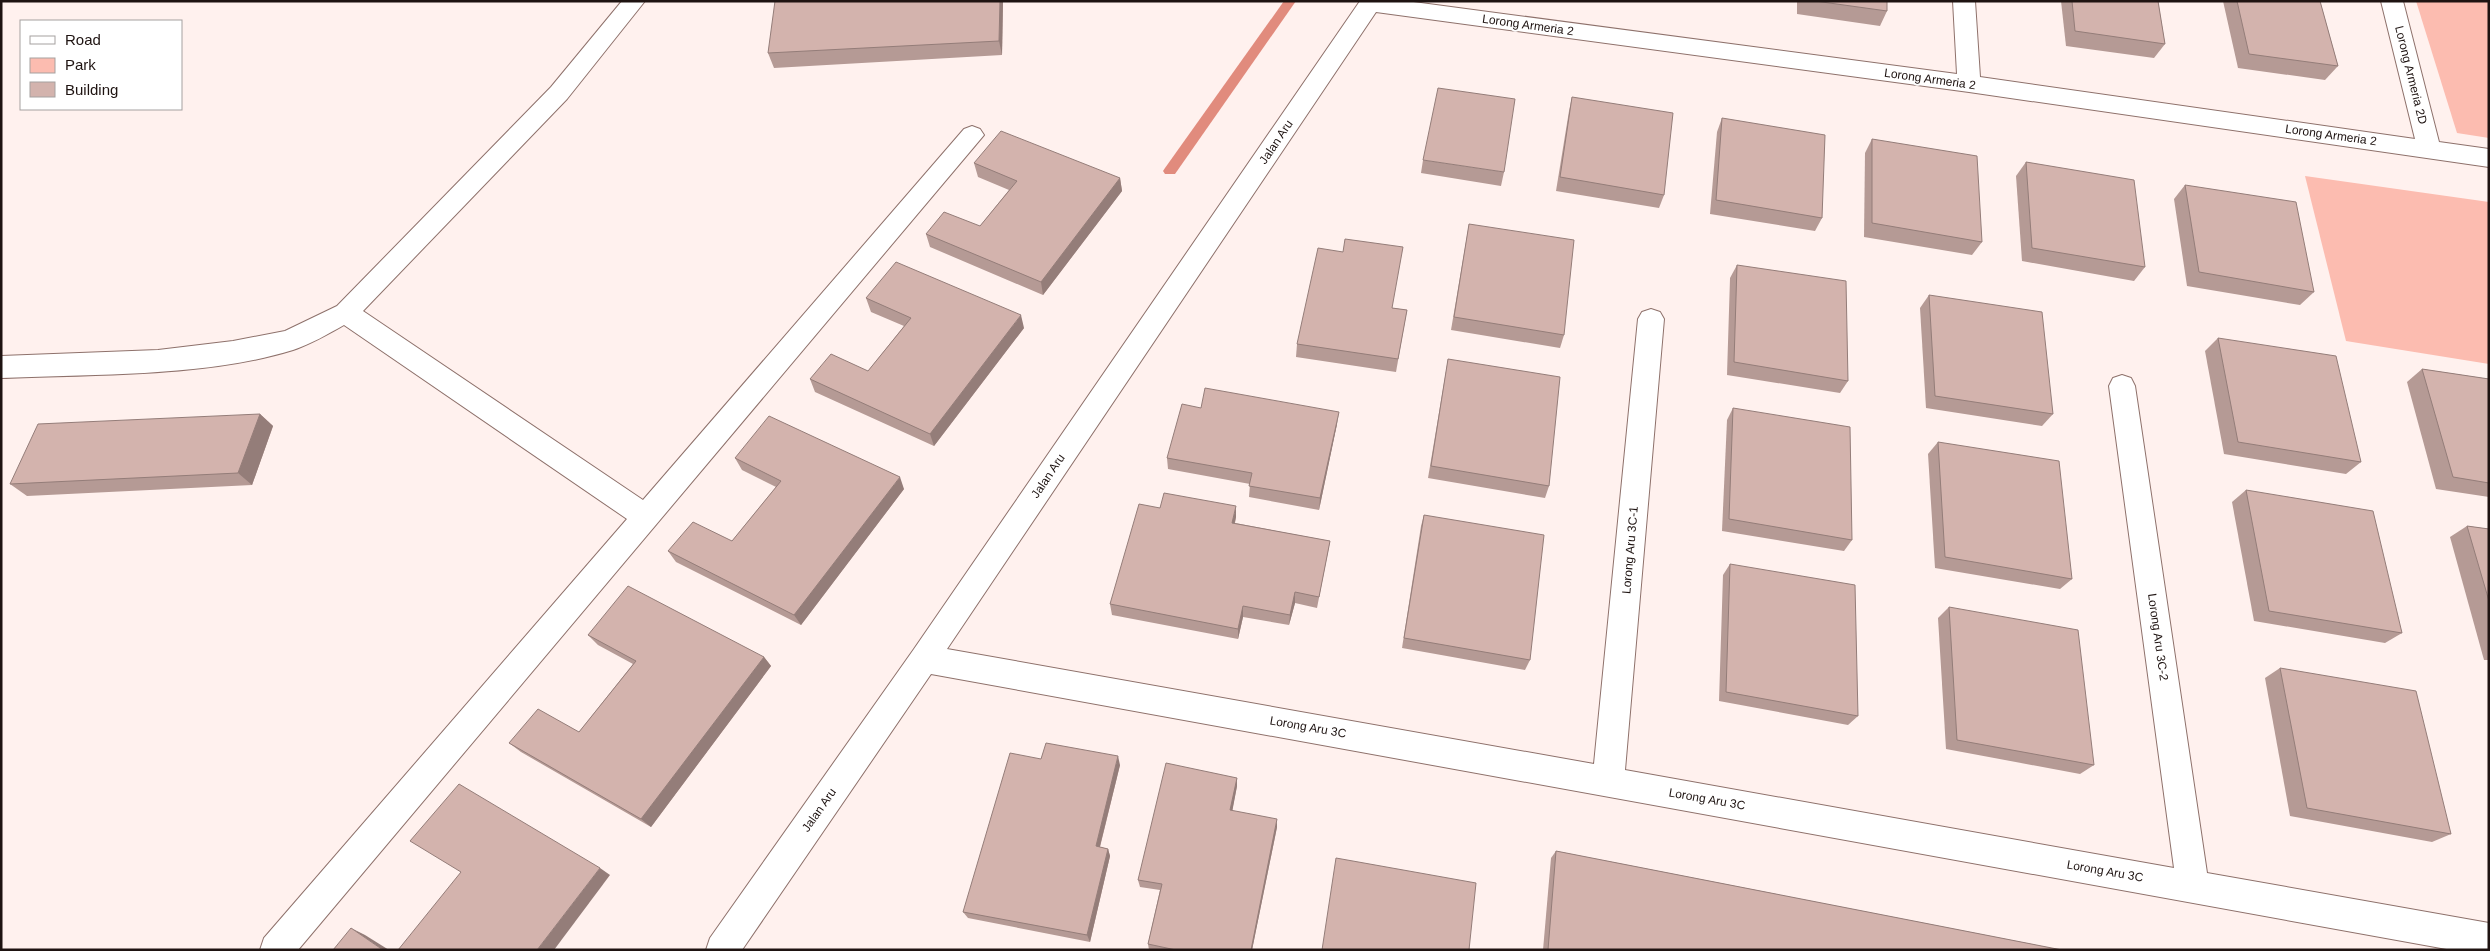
<svg xmlns="http://www.w3.org/2000/svg" width="2490" height="951" font-family="Arial,sans-serif">
  <style>
    .green { fill: #fcbcb0 }
    .lines { fill: none; stroke-linecap: round; stroke-linejoin: round }
    .stream { fill: #e18b7d; fill-rule: evenodd }
    .minor-casing { stroke: #8e716b; stroke-width: 2 }
    .minor { fill: #fff; fill-rule: evenodd }
    .wall { fill: #b59a95 }
    .shaded-wall { fill: #947d79 }
    .building { fill: #d3b3ad; stroke: #947d79 }
    .labels { text-anchor: middle; stroke-width: 4; stroke-linejoin: round; paint-order: stroke }
    .street-label { font-size: 12px; fill: #1e1311; stroke: #fff }
  </style>
  <rect width="100%" height="100%" fill="#fff1ee"/>
  <g class="green">
    <path d="M2416,1h73v137l-32,-5z"/>
    <path d="M2305,176l184,26v162l-143,-23z"/>
  </g>
  <g class="lines">
    <path class="stream" d="M1284,1h12l-121,173h-10l-2,-3 2,-3z"/>
    <g class="minor-casing">
      <g id="minor">
        <path d="M622,1h23l-78,98 -204,212 280,189 321,-371 8,-3 8,3 4,6 -686,815h-38l4,-12 363,-419 -283,-194c-16,9 -33,19 -51,25 -87,27 -200,24 -292,28v-22l157,-6 75,-9 52,-10 52,-25 214,-219z"/>
        <path d="M1360,1h46l551,73 -4,-73h22l5,76 435,62 -34,-138h22l36,141 50,7v18l-520,-75 -593,-80 -429,637 647,115 44,-445 4,-7 9,-3 9,3 4,7 -39,451 549,98 -65,-482 4,-8 9,-3 9,3 4,8 72,487 282,50v27h-37l-1521,-276 -189,276h-36l4,-12 204,-289z"/>
      </g>
    </g>
    <use href="#minor" class="minor"/>
  </g>
  <g class="wall">
    <path d="M1003,1l-1,54 -228,13 -6,-15z"/>
    <path d="M1797,1h90v10l-7,15 -83,-12z"/>
    <path d="M2061,1h97l7,43 -11,14 -88,-12z"/>
    <path d="M2223,1h97l18,65 -13,14 -87,-12z"/>
    <path d="M1572,97l92,98 -5,13 -103,-17 13,-80z"/>
    <path d="M1722,118l100,100 -7,13 -105,-17 7,-82z"/>
    <path d="M1872,139l110,103 -10,13 -108,-18 1,-84z"/>
    <path d="M1423,160l81,12 -3,14 -80,-13z"/>
    <path d="M2026,162l119,105 -11,14 -112,-20 -6,-85z"/>
    <path d="M974,163l146,15 2,13 -79,104 -113,-48 -4,-13 54,-8 29,-36 -31,-13z"/>
    <path d="M2185,185l129,107 -14,13 -113,-19 -13,-87z"/>
    <path d="M1469,224l95,111 -4,13 -109,-18z"/>
    <path d="M1737,265l111,116 -8,12 -113,-18 3,-97z"/>
    <path d="M1929,295l124,119 -11,12 -116,-18 -6,-100z"/>
    <path d="M866,298l158,30 -90,118 -119,-54 -5,-13 58,-8 36,-45 -33,-14z"/>
    <path d="M1393,308l14,2 -11,62 -100,-15 1,-13z"/>
    <path d="M2218,338l143,124 -15,12 -122,-20 -19,-103z"/>
    <path d="M1448,359l101,127 -4,12 -117,-20z"/>
    <path d="M2422,369l67,10v118l-53,-8 -29,-107z"/>
    <path d="M1201,408l136,16 -18,86 -70,-13 1,-13 -82,-15 -1,-11z"/>
    <path d="M1733,408l119,132 -8,11 -122,-20 5,-111z"/>
    <path d="M260,414l13,12 -21,59 -225,11 -17,-12z"/>
    <path d="M1938,442l134,137 -12,10 -125,-21 -7,-114z"/>
    <path d="M735,458l169,31 -103,136 -125,-63 -8,-11 64,-10 44,-54 -34,-17z"/>
    <path d="M2246,490l156,143 -17,10 -131,-22 -22,-119z"/>
    <path d="M1160,508l76,9 -1,6 95,18 -2,11 -11,56 -22,-5 -6,22 -46,-8 -5,22 -126,-24 -2,-11z"/>
    <path d="M1424,515l106,145 -5,10 -123,-22 19,-122z"/>
    <path d="M2467,526l22,3v131h-5l-34,-123z"/>
    <path d="M1730,564l128,152 -10,9 -129,-24 4,-126z"/>
    <path d="M1949,607l145,158 -14,9 -134,-25 -8,-131z"/>
    <path d="M588,635l176,22 7,9 -120,161 -130,-75 -12,-9 70,-11 54,-68 -35,-19z"/>
    <path d="M2280,668l171,166 -19,8 -142,-26 -25,-138z"/>
    <path d="M1041,759l79,6 -20,82 8,2 2,7 -20,86 -122,-24 -5,-6z"/>
    <path d="M1237,778v8l-5,25 45,16 -25,123h-103l-1,-6 12,-54 -20,-3 -2,-7z"/>
    <path d="M1556,851l506,99h-519l8,-92z"/>
  </g>
  <g class="shaded-wall">
    <path d="M1000,1h3l-1,54 -3,-14z"/>
    <path d="M1120,178l2,13 -79,104 -2,-13z"/>
    <path d="M1021,315l3,13 -90,118 -4,-12z"/>
    <path d="M1339,412l-2,12 -18,86 1,-12z"/>
    <path d="M260,414l13,12 -21,59 -14,-12z"/>
    <path d="M900,477l4,12 -103,136 -7,-10z"/>
    <path d="M1236,506v11l-4,17v-11z"/>
    <path d="M1295,592v11l-6,22 1,-10z"/>
    <path d="M1243,606v11l-5,22v-10z"/>
    <path d="M764,657l7,9 -120,161 -10,-8z"/>
    <path d="M1118,756l2,9 -22,89 -2,-8z"/>
    <path d="M1237,778v8l-6,32 -1,-8z"/>
    <path d="M1277,819v8l-25,123h-1z"/>
    <path d="M1108,849l2,7 -20,86 -3,-7z"/>
    <path d="M600,868l10,7 -56,75h-17z"/>
    <path d="M351,928l14,7 24,15h-6z"/>
  </g>
  <g class="building">
    <path d="M775,1h225l-1,40 -231,12z"/>
    <path d="M1815,1h72v10z"/>
    <path d="M2072,1h86l7,43 -90,-13z"/>
    <path d="M2237,1h83l18,65 -89,-12z"/>
    <path d="M1438,88l77,11 -11,73 -81,-12z"/>
    <path d="M1572,97l101,16 -9,82 -104,-18z"/>
    <path d="M1722,118l103,17 -3,83 -106,-18z"/>
    <path d="M1001,131l119,47 -79,104 -115,-48 18,-22 36,14 37,-45 -43,-18z"/>
    <path d="M1872,139l105,17 5,86 -110,-19z"/>
    <path d="M2026,162l108,18 11,87 -113,-19z"/>
    <path d="M2185,185l111,17 18,90 -115,-20z"/>
    <path d="M1469,224l105,16 -10,95 -110,-18z"/>
    <path d="M1345,239l58,8 -11,61 15,2 -9,49 -101,-15 21,-96 25,4z"/>
    <path d="M896,262l125,53 -91,119 -120,-55 21,-25 37,17 43,-53 -45,-20z"/>
    <path d="M1737,265l109,16 2,100 -114,-19z"/>
    <path d="M1929,295l113,17 11,102 -118,-18z"/>
    <path d="M2218,338l118,18 25,106 -123,-20z"/>
    <path d="M1448,359l112,18 -11,109 -118,-20z"/>
    <path d="M2422,369l67,10v104l-36,-6z"/>
    <path d="M1205,388l134,24 -19,86 -71,-12 3,-13 -85,-15 15,-54 19,4z"/>
    <path d="M1733,408l117,19 2,113 -123,-21z"/>
    <path d="M260,414l-22,59 -228,11 28,-60z"/>
    <path d="M769,416l131,61 -106,138 -126,-64 25,-29 39,19 49,-60 -46,-23z"/>
    <path d="M1938,442l121,19 13,118 -127,-22z"/>
    <path d="M2246,490l127,21 29,122 -133,-22z"/>
    <path d="M1164,493l72,13 -4,17 98,18 -11,56 -24,-5 -5,23 -47,-9 -5,23 -128,-25 29,-100 21,4z"/>
    <path d="M1424,515l120,20 -14,125 -126,-22z"/>
    <path d="M2467,526l22,3v72z"/>
    <path d="M1730,564l125,21 3,131 -132,-24z"/>
    <path d="M628,586l136,71 -123,162 -132,-76 29,-34 41,23 57,-71 -48,-26z"/>
    <path d="M1949,607l129,23 16,135 -137,-25z"/>
    <path d="M2280,668l136,23 35,143 -144,-26z"/>
    <path d="M1046,743l72,13 -22,90 12,3 -21,86 -124,-23 47,-159 31,6z"/>
    <path d="M1166,763l71,15 -7,32 47,9 -26,131h-75l-28,-6 14,-60 -24,-4z"/>
    <path d="M459,784l141,84 -63,82h-139l63,-78 -51,-31z"/>
    <path d="M1556,851l506,99h-514z"/>
    <path d="M1336,858l140,25 -7,67h-147z"/>
    <path d="M351,928l32,22h-50z"/>
  </g>
  <g class="labels">
    <g class="street-label">
      <text transform="translate(1528 25) rotate(8)" y="4">Lorong Armeria 2</text>
      <text transform="translate(2411 75) rotate(76)" y="4">Lorong Armeria 2D</text>
      <text transform="translate(1930 79) rotate(8)" y="4">Lorong Armeria 2</text>
      <text transform="translate(2331 135) rotate(8)" y="4">Lorong Armeria 2</text>
      <text transform="translate(1276 142) rotate(-56)" y="4">Jalan Aru</text>
      <text transform="translate(1048 476) rotate(-56)" y="4">Jalan Aru</text>
      <text transform="translate(1630 550) rotate(-85)" y="4">Lorong Aru 3C-1</text>
      <text transform="translate(2158 637) rotate(82)" y="4">Lorong Aru 3C-2</text>
      <text transform="translate(1308 727) rotate(10)" y="4">Lorong Aru 3C</text>
      <text transform="translate(1707 799) rotate(10)" y="4">Lorong Aru 3C</text>
      <text transform="translate(819 810) rotate(-55)" y="4">Jalan Aru</text>
      <text transform="translate(2105 871) rotate(10)" y="4">Lorong Aru 3C</text>
    </g>
  </g>
  <rect width="2490" height="951" fill="none" stroke="#1e1311" stroke-width="5"/>
  <rect x="20" y="20" width="162" height="90" fill="#ffffff" stroke="#a5a1a0"/>
  <rect x="30" y="36" width="25" height="8" fill="#ffffff" stroke="#a5a1a0"/>
  <text x="65" y="45" font-size="15" fill="#1e1311">Road</text>
  <rect x="30" y="58" width="25" height="15" fill="#fcbcb0" stroke="#a5a1a0"/>
  <text x="65" y="70" font-size="15" fill="#1e1311">Park</text>
  <rect x="30" y="82" width="25" height="15" fill="#d3b3ad" stroke="#a5a1a0"/>
  <text x="65" y="95" font-size="15" fill="#1e1311">Building</text>
</svg>
